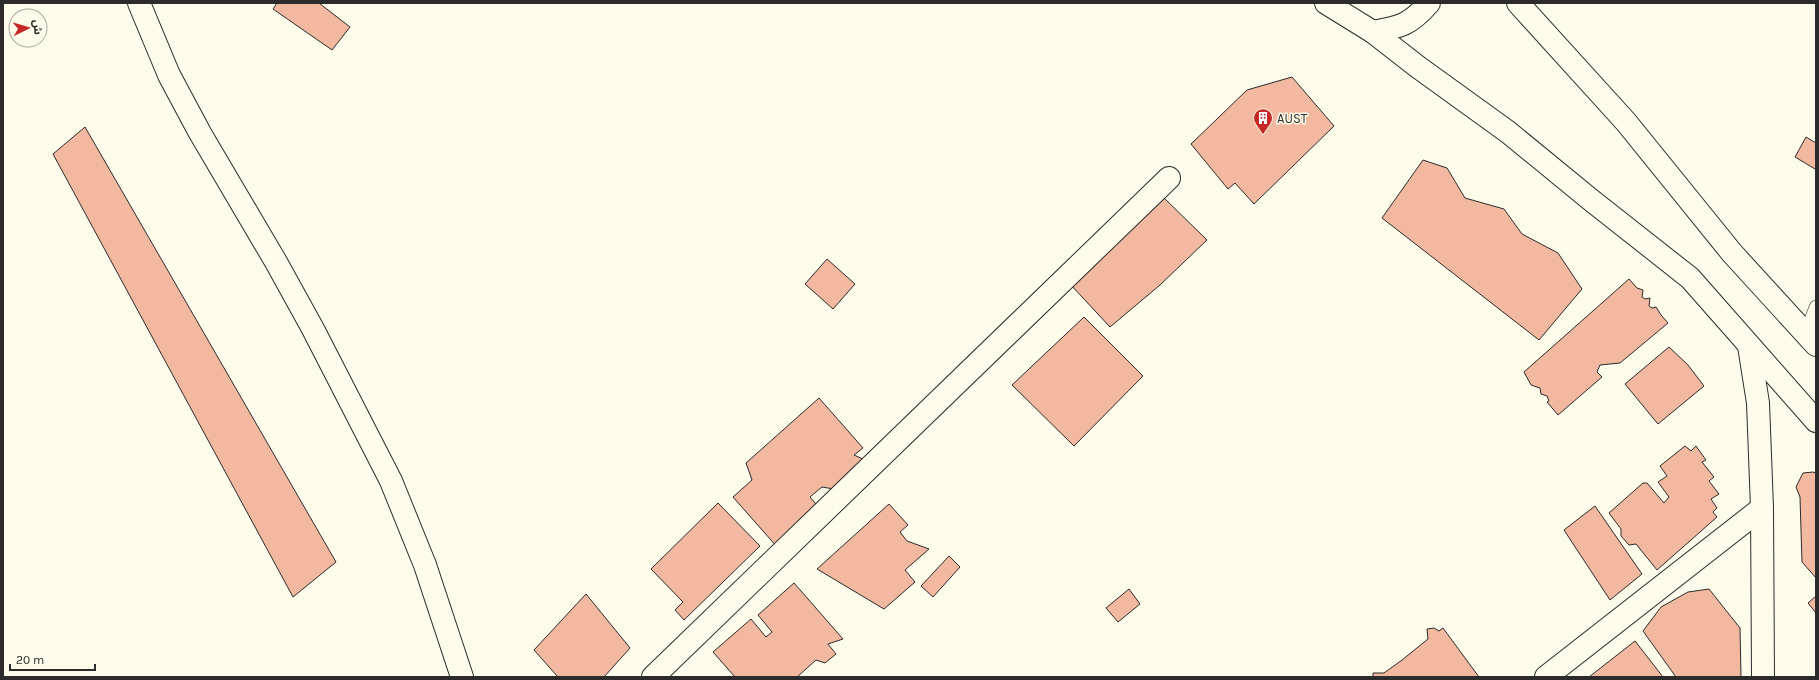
<svg xmlns="http://www.w3.org/2000/svg" width="1819" height="680" font-family="Karla,'Noto Sans Arabic',sans-serif">
  <style>
    .building { fill: #f2b8a0; stroke: #2b2b2b }
    .lines { fill: none; stroke-linecap: round; stroke-linejoin: round }
    .service-casing { stroke: #2b2b2b; stroke-width: 14 }
    .minor-casing { stroke: #2b2b2b; stroke-width: 24 }
    .trunk-casing { stroke: #2b2b2b; stroke-width: 24 }
    .service { stroke: #fdfbea; stroke-width: 13 }
    .minor { stroke: #fdfbea; stroke-width: 22 }
    .trunk { stroke: #fdfbea; stroke-width: 22 }
    .labels { text-anchor: middle; stroke-width: 3; stroke-linejoin: round; paint-order: stroke }
    .poi-label { font-size: 13px; fill: #2b2b2b; stroke: #fdfbea; text-anchor: start }
  </style>
  <rect width="100%" height="100%" fill="#fdfbea"/>
  <g class="building">
    <path d="M277,3h42l31,24 -18,23 -59,-41z"/>
    <path d="M1292,77l42,49 -80,78 -19,-21 -7,6 -37,-45 56,-54z"/>
    <path d="M85,127l251,435 -43,35 -240,-443z"/>
    <path d="M1806,137l10,6v24l-1,2 -20,-12z"/>
    <path d="M1423,160l24,8 18,30 39,11 18,25 36,19 24,36 -43,51 -157,-122z"/>
    <path d="M1161,195l46,45 -47,45 -50,42 -40,-43z"/>
    <path d="M827,259l28,25 -22,25 -28,-25z"/>
    <path d="M1629,279l8,9 6,2 -1,7 3,2 5,-1 -1,8 3,2 4,-1 5,8 7,8 -48,40 -20,2 -3,7 5,5 -44,38 -11,-13 2,-1 -2,-5 -6,-2 -1,-6 -9,-3 -7,-13z"/>
    <path d="M1084,317l59,59 -69,70 -62,-61z"/>
    <path d="M1669,347l19,18 16,21 -46,38 -33,-40z"/>
    <path d="M819,398l44,50 -9,7 9,4 -29,30 -12,-2 -12,10 11,13 -43,38 -45,-51 19,-17 -6,-17z"/>
    <path d="M1685,446l6,5 5,-5 10,14 -4,2 12,15 -5,4 10,13 -8,5 6,9 -4,4 4,5 -60,53 -21,-26 -7,1 -8,-9v-7l-12,-16 34,-30h4l17,20 5,-6 -11,-15 9,-6 -7,-10z"/>
    <path d="M1813,472l3,1v105l-14,-16 -2,-65 -4,-10 7,-14z"/>
    <path d="M718,503l42,43 -76,74 -9,-10 8,-8 -32,-33z"/>
    <path d="M889,504l19,21 -8,7 7,9 22,8 -24,21 10,12 -31,27 -67,-40z"/>
    <path d="M1595,506l47,68 -32,26 -46,-70z"/>
    <path d="M949,556l11,11 -27,30 -12,-11z"/>
    <path d="M794,583l49,56 -15,5 8,10 -11,9 -9,-3 -19,17h-62l-22,-25 38,-33 15,18 6,-5 -14,-17z"/>
    <path d="M1129,589l11,15 -22,18 -12,-14z"/>
    <path d="M1709,589l31,39 1,49h-65l-33,-46 18,-24 27,-15z"/>
    <path d="M586,594l44,54 -26,29h-46l-24,-27z"/>
    <path d="M1816,596v17l-8,-10z"/>
    <path d="M1434,628l5,3 4,-3 36,49h-106v-4h11l18,-13 26,-21 -1,-10z"/>
    <path d="M1635,641l28,36h-74z"/>
  </g>
  <g class="lines">
    <g class="service-casing">
      <path id="service" d="M1806,333l10,-26"/>
    </g>
    <g class="minor-casing">
      <g id="minor">
        <path d="M139,3l30,72 31,58 76,129 37,67 78,152 34,84 37,112"/>
        <path d="M1749,346l9,57 4,105 1,169"/>
        <path d="M653,677l516,-499"/>
        <path d="M1546,677l216,-169"/>
      </g>
    </g>
    <g class="trunk-casing">
      <g id="trunk">
        <path d="M1326,3l47,29 45,35 90,65 83,68 99,78 126,143"/>
        <path d="M1518,3l108,119 106,131 84,92"/>
        <path d="M1373,32c27,-5 37,-7 56,-29"/>
      </g>
    </g>
    <use href="#service" class="service"/>
    <use href="#minor" class="minor"/>
    <use href="#trunk" class="trunk"/>
  </g>
  <defs>
    <g id="building-pin" transform="scale(1)"><path d="M0 17L-7.5 6A9.5 9.5 0 1 1 7.5 6Z" fill="#c62828" stroke="#fdfbea"/><path d="M-4-6H4V6H1V3H-1V6H-4ZM-2.5-4.3h1.7v1.8h-1.7ZM.8-4.3h1.7v1.8H.8ZM-2.5-1h1.7V.8h-1.7ZM.8-1h1.7V.8H.8Z" fill="#fff"/></g>
  </defs>
  <g fill-rule="evenodd">
    <use href="#building-pin" x="1263" y="118"/>
  </g>
  <g class="labels">
    <g class="poi-label">
      <text x="1277" y="123">AUST</text>
    </g>
  </g>
  <rect width="1819" height="680" fill="none" stroke="#2b2b2b" stroke-width="8"/>
  <g transform="translate(28 28) rotate(85)"><circle r="19" fill="#fdfbea" stroke="#a9a89e"/>
  <path d="M0-3L7 15L0 10L-7 15Z" fill="#c62828"/>
  <text y="-6" font-size="11" font-weight="bold" text-anchor="middle" fill="#2b2b2b">ش</text>
  </g>
  <path d="M10 664v6h85v-6" fill="none" stroke="#2b2b2b" stroke-width="2"/>
  <text x="16" y="664" font-size="12" fill="#2b2b2b" stroke="#fdfbea" stroke-width="3" paint-order="stroke">20 m</text>
</svg>
